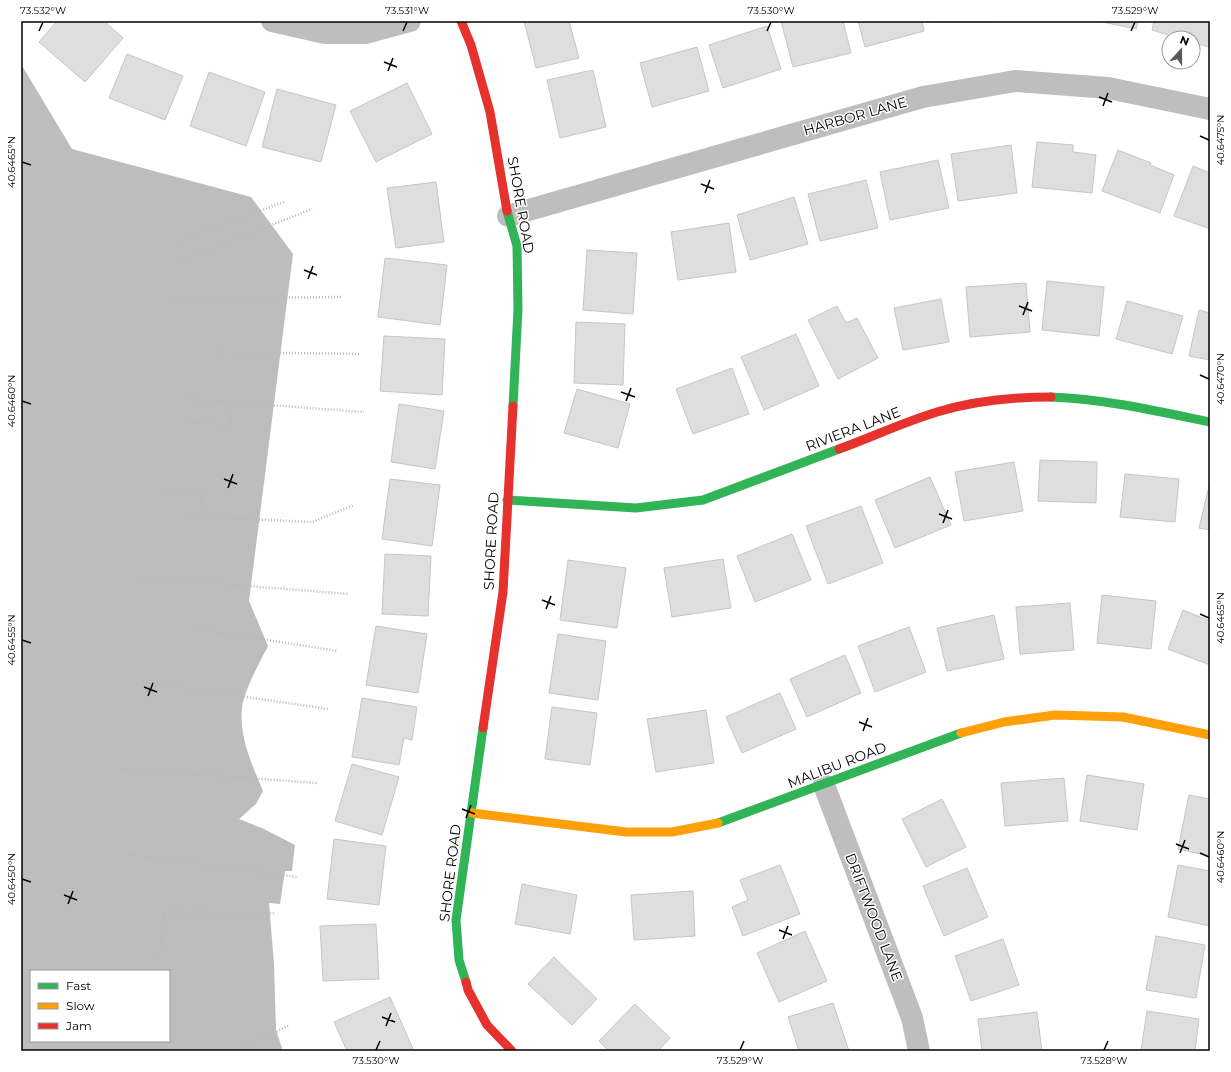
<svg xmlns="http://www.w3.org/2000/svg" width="1231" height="1072" font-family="Montserrat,sans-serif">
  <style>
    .water { fill: #bdbdbd; fill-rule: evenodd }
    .building { fill: #dedede; stroke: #c6c6c6 }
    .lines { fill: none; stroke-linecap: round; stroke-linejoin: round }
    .path { stroke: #b9b9b9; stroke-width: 2.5; stroke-dasharray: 1 2; stroke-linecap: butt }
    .street { stroke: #bebebe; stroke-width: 22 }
    .fast { stroke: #30b455; stroke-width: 9 }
    .slow { stroke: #ff9f0a; stroke-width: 9 }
    .jam { stroke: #e5322d; stroke-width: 9 }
    .ticks { fill: none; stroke: #000; stroke-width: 1.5 }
    .labels { text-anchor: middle; stroke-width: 3; stroke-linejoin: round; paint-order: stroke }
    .street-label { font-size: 14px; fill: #000; stroke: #fff }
    .neatline { fill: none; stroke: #000; stroke-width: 1.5 }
    .ticks-label { font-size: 10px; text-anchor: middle; fill: #000 }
  </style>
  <rect width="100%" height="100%" fill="#fff"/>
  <path class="water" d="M21,64l51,85 179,48 42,57 -44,347 19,45c-8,16 -24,44 -26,62 -3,29 10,57 21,83l-7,13 -17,15 25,10 31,16 -3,26h-7l-5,33 -11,-1 5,61 2,66 7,21h-262zM31,971h138v70h-138z"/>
  <g class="building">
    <path d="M57,21h47l19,17 -38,44 -46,-40z"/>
    <path d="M524,21h45l10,37 -43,10z"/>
    <path d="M781,21h62l8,32 -58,14z"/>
    <path d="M858,21h64l2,10 -59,16z"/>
    <rect x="933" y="21" width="60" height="1"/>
    <path d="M1098,21h40l-2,8z"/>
    <path d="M1154,21h56l-1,26 -16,-4v-5h-15l-26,-8z"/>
    <path d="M767,26l14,43 -58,19 -14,-43z"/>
    <path d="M697,47l12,44 -57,16 -12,-44z"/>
    <path d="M127,54l56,22 -18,44 -56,-22z"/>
    <path d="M593,70l13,57 -46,11 -13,-58z"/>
    <path d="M209,72l56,20 -19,54 -56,-20z"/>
    <path d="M407,83l25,51 -56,28 -26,-51z"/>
    <path d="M277,89l59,16 -15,57 -59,-15z"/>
    <path d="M1037,142l36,3v7l23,3 -4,38 -60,-6z"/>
    <path d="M1011,145l6,48 -59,8 -7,-47z"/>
    <path d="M1118,150l33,13 -1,2 24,10 -14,38 -58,-22z"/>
    <path d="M938,160l11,48 -59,12 -10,-48z"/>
    <path d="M1193,166l17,7v56l-36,-13z"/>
    <path d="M866,180l12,48 -58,13 -12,-47z"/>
    <path d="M436,182l8,60 -48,6 -9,-60z"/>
    <path d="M794,197l14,47 -58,16 -13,-45z"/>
    <path d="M729,223l7,49 -58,8 -7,-48z"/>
    <path d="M587,250l50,3 -4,61 -50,-4z"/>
    <path d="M385,258l62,7 -7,60 -62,-8z"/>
    <path d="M1047,281l57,6 -5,49 -57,-6z"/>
    <path d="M1026,283l4,49 -60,5 -4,-50z"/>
    <path d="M941,299l8,43 -46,8 -9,-42z"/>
    <path d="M1127,301l56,15 -11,38 -56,-15z"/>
    <path d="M837,306l9,17 11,-5 21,40 -40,21 -30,-59z"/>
    <path d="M1199,310l11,3v47l-21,-4z"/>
    <path d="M576,322l49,2 -2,61 -49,-2z"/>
    <path d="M796,334l23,52 -55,24 -23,-53z"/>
    <path d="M384,336l61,3 -3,56 -62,-4z"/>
    <path d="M732,368l17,46 -56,20 -17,-45z"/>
    <path d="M577,389l53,15 -12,44 -54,-15z"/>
    <path d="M399,404l45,7 -9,58 -44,-7z"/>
    <path d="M1040,460l57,2 -1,41 -58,-2z"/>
    <path d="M1014,462l9,49 -59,10 -9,-49z"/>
    <path d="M1125,474l54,5 -4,43 -55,-5z"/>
    <path d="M930,477l21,48 -56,23 -20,-48z"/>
    <path d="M390,479l50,6 -8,61 -50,-7z"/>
    <path d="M1209,486l1,1v43l-11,-2z"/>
    <path d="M861,506l22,57 -55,21 -22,-58z"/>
    <path d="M792,534l19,46 -56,22 -18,-46z"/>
    <path d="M385,554l46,2 -3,60 -46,-2z"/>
    <path d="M723,559l8,49 -59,9 -8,-49z"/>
    <path d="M568,560l58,8 -9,60 -57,-8z"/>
    <path d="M1102,595l54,6 -5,48 -54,-6z"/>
    <path d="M1070,603l4,47 -54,4 -4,-47z"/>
    <path d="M1183,610l27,11v44l-42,-16z"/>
    <path d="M994,615l10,44 -57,12 -10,-43z"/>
    <path d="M376,626l51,8 -9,59 -52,-8z"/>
    <path d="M909,627l17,45 -51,20 -17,-46z"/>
    <path d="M558,634l48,7 -8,59 -49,-7z"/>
    <path d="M845,655l16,38 -54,24 -17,-38z"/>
    <path d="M780,693l16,36 -54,24 -16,-36z"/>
    <path d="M362,698l55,9 -5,33 -8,-2 -5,27 -47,-8z"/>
    <path d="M552,707l45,6 -7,52 -45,-6z"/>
    <path d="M706,710l8,53 -58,9 -9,-53z"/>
    <path d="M352,764l47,13 -17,58 -47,-14z"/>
    <path d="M1087,775l57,9 -7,46 -57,-9z"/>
    <path d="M1064,778l4,43 -63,5 -4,-43z"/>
    <path d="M1189,795l21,4v57l-32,-7z"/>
    <path d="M942,799l24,48 -40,20 -24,-48z"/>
    <path d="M334,839l52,7 -7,59 -52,-6z"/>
    <path d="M780,865l20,49 -57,22 -11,-29 16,-7 -8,-20z"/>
    <path d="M1178,865l32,6v55l-42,-9z"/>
    <path d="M967,868l21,49 -44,19 -21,-50z"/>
    <path d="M522,884l55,11 -7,39 -55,-10z"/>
    <path d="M693,891l2,45 -61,4 -3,-45z"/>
    <path d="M376,924l3,55 -56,2 -3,-55z"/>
    <path d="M805,931l22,50 -48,21 -22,-49z"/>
    <path d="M1156,936l49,9 -9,53 -50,-8z"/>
    <path d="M1003,939l16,46 -48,16 -16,-45z"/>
    <path d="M554,957l43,42 -25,26 -44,-41z"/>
    <path d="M390,997l24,54h-67l-13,-29z"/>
    <path d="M833,1003l16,48h-50l-11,-34z"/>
    <path d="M635,1004l35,34 -12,13h-49l-10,-10z"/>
    <path d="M1147,1011l52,8 -4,32h-54z"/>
    <path d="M1037,1012l5,39h-60l-4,-32z"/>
  </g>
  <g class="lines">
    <g class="path">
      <path d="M176,242l108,-40"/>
      <path d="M175,263l137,-54"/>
      <path d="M172,299l169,-2"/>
      <path d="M211,352l150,2"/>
      <path d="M187,399l177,13"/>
      <path d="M184,422l46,3 1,-23"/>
      <path d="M162,489l40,3 -2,25"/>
      <path d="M184,516l128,6 42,-17"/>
      <path d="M134,577l215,17"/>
      <path d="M190,628l148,23"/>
      <path d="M143,682l185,27"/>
      <path d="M121,769l196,14"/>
      <path d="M126,854l171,23"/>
      <path d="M159,962l5,-50 111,1"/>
      <path d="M236,1051l52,-25"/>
    </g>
    <g class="street">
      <path d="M272,21l53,12h41l44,-12"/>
      <path d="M508,216l415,-119 92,-16 93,7 102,21"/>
      <path d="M824,785l88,233 7,33"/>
    </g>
    <g class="fast">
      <path d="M507,211l10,35 1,63 -5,97"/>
      <path d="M1051,397c54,2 106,14 159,25"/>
      <path d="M507,500l129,8 67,-8 136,-51"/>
      <path d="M718,823l243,-90"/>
      <path d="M466,982l-7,-22 -3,-40 27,-192"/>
    </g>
    <g class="slow">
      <path d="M961,733l43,-11 51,-7 68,2 87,18"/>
      <path d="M472,813l154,19h46l46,-9"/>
    </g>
    <g class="jam">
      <path d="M461,21l10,24 19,67 17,99"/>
      <path d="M839,449c33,-12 65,-27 98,-37 36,-11 76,-15 114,-15"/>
      <path d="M483,728l20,-136 10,-186"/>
      <path d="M466,982l2,8 19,35 25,26"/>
    </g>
  </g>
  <path class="ticks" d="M39,31l4,-9M403,31l4,-9M767,31l4,-9M1131,31l4,-9M384,62l13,5M388,71l5,-13M1099,97l13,5M1103,106l5,-13M1200,136l9,4M22,162l9,3M701,184l13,5M705,193l5,-13M304,270l13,5M308,279l5,-13M1019,306l13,5M1023,315l5,-13M1200,375l9,4M621,392l14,5M22,401l9,3M626,401l5,-13M224,479l13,5M228,488l5,-14M939,514l13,5M943,523l5,-13M542,600l13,5M546,609l5,-13M1200,614l9,4M22,640l9,3M144,687l13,5M148,696l5,-13M859,722l13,5M863,731l5,-13M462,809l13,5M466,818l5,-13M1176,844l13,5M1180,853l5,-13M1200,853l9,4M22,879l9,3M64,895l13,5M68,904l5,-13M779,930l13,5M783,939l5,-13M382,1017l13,5M386,1026l5,-13M376,1050l4,-9M740,1050l4,-9M1104,1050l4,-9"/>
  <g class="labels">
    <g class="street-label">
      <text transform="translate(855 116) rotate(-16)" y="5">HARBOR LANE</text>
      <text transform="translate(521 205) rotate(80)" y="5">SHORE ROAD</text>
      <text transform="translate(853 429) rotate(-21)" y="5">RIVIERA LANE</text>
      <text transform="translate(491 541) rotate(-87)" y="5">SHORE ROAD</text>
      <text transform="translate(837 765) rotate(-21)" y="5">MALIBU ROAD</text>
      <text transform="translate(450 873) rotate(-83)" y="5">SHORE ROAD</text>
      <text transform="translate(874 917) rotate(69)" y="5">DRIFTWOOD LANE</text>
    </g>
  </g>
  <rect width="1231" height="1072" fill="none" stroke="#ffffff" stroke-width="44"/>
  <rect x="30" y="970" width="140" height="72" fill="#ffffff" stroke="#999999"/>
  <rect x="38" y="983" width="20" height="6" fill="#30b455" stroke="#999999"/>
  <text x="66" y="990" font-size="12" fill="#000000">Fast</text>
  <rect x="38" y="1003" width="20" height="6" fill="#ff9f0a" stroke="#999999"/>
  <text x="66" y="1010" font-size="12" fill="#000000">Slow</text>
  <rect x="38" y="1023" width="20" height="6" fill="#e5322d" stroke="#999999"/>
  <text x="66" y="1030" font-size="12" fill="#000000">Jam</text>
  <g transform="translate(1181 50) rotate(21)"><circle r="19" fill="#ffffff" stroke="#999999"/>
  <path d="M0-3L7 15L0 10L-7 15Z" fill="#595959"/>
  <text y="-6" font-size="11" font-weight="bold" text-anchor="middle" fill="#000000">N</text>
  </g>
  <rect x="22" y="22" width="1187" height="1028" class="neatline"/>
  <g class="ticks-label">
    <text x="43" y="14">73.532°W</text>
    <text x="407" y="14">73.531°W</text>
    <text x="771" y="14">73.530°W</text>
    <text x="1135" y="14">73.529°W</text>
    <text transform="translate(1220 140) rotate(-90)" y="4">40.6475°N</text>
    <text transform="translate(11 162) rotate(-90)" y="4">40.6465°N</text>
    <text transform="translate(1220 379) rotate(-90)" y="4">40.6470°N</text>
    <text transform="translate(11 401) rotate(-90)" y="4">40.6460°N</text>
    <text transform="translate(1220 618) rotate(-90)" y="4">40.6465°N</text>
    <text transform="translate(11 640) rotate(-90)" y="4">40.6455°N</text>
    <text transform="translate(1220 857) rotate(-90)" y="4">40.6460°N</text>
    <text transform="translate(11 879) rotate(-90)" y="4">40.6450°N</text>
    <text x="376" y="1064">73.530°W</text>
    <text x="740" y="1064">73.529°W</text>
    <text x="1104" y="1064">73.528°W</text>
  </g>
</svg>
